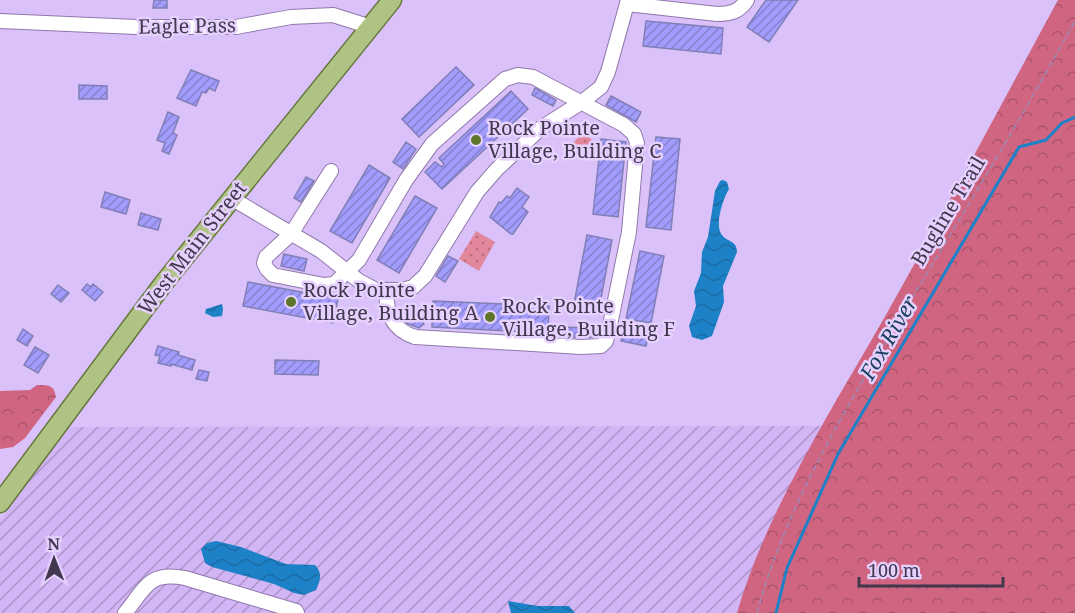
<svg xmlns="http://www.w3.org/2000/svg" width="1075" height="613" font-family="'Noto Serif',serif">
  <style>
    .industrial { fill: url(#industrial-furrows) }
    .grass { fill: url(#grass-dots) }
    .forest { fill: url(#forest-crowns) }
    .water { fill: url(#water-waves) }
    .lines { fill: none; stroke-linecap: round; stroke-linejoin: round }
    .stream { stroke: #1d81c7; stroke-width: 3 }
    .building { fill: url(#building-hatch); stroke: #817fb6; stroke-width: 1.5 }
    .minor-casing { stroke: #9078ac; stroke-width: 16 }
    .major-casing { stroke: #66783c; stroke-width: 21 }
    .path { stroke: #9c89b3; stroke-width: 1.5; stroke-dasharray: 6 3; stroke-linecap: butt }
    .minor { stroke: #fff; stroke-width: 14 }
    .major { stroke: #afc384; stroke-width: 18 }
    .poi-dot { fill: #5c7528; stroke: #e5d0fe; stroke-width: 2 }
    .labels { text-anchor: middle; stroke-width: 5; stroke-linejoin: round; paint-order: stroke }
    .street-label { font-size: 20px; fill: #42384e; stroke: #e5d0fe }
    .poi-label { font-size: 20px; fill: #42384e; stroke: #e5d0fe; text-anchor: start }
    .water-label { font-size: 21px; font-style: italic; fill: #1b405e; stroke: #e5d0fe }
  </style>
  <defs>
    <pattern id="industrial-furrows" width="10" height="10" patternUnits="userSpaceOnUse" patternTransform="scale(1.5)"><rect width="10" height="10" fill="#d2b5f4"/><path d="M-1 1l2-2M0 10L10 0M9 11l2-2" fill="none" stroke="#ac94c8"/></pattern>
    <pattern id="grass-dots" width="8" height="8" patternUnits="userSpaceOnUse" patternTransform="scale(1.5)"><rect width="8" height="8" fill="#e2879c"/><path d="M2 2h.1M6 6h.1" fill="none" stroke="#b96f81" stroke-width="1.8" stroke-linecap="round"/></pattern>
    <pattern id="forest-crowns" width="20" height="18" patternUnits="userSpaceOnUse" patternTransform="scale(1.5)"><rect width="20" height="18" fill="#d06581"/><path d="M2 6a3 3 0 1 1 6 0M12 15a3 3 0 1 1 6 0" fill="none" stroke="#aa546c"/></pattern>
    <pattern id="water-waves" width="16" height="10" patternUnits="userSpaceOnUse" patternTransform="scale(1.5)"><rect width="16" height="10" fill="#1d81c7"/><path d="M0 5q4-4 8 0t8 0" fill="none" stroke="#1b6ba4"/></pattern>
    <pattern id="building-hatch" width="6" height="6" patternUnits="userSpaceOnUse" patternTransform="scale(1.5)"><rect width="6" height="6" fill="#a29dfd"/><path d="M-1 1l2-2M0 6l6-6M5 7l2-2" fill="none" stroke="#8681cf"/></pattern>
  </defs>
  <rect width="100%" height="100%" fill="#dac1f9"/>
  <path class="industrial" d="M822,426l-51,99 -34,88h-737v-93l69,-93z"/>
  <g class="grass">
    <path d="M583,132l9,8 -14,16 -9,-8z"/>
    <path d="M476,231l19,11 -16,29 -20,-12z"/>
  </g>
  <g class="forest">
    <path d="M1058,0h17v613h-338c29,-101 94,-202 146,-293 60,-106 117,-213 175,-320z"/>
    <path d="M37,385c12,0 17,0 19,12l-31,41 -12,9 -13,2v-58l30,-1z"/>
  </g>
  <g class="water">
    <path d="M723,180l4,2 2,7c-6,10 -15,36 -7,46 5,7 15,5 15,17l-14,34 1,16 -12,34 -10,4 -10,-3 -3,-11 7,-20 -2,-15 7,-18 1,-21 6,-15 7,-46 5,-10z"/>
    <path d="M222,304l1,5 -1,7 -9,1 -8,-4 1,-4z"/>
    <path d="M216,541l25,6 45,17 29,1c8,8 5,16 1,25l-12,5 -10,-2 -20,-9 -62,-17 -7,-4 -4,-14 6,-6z"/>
    <path d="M508,601l30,5h31l6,7h-64z"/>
  </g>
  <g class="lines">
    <path class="stream" d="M776,613l11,-45 51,-114 181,-307 27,-7 16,-17 13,-6"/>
  </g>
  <g class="building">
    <path d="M154,0h13v8h-14z"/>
    <path d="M766,0h32l-29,42 -22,-15z"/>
    <path d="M646,21l77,7 -2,26 -78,-8z"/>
    <path d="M456,67l18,18 -55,52 -17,-18z"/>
    <path d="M191,70l28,11 -4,10 -6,-3 -3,5 -4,-1 -6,14 -19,-8z"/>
    <path d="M79,85l28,1v13h-28z"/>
    <path d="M535,88l21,12 -3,6 -21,-11z"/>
    <path d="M511,91l17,18 -86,80 -17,-17 10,-10 7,5 2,-3 -5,-6z"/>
    <path d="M611,96l30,16 -5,10 -30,-17z"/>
    <path d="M168,112l11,5 -6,16 4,2 -8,19 -7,-3 3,-8 -8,-3z"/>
    <path d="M656,137l24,2 -9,91 -25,-3z"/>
    <path d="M601,139l25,3 -8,75 -25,-3z"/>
    <path d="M406,142l10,7 -13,20 -10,-7z"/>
    <path d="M369,165l21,13 -38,65 -22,-12z"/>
    <path d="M306,177l8,4 -13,21 -7,-4z"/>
    <path d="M517,188l12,9 -7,10 6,5 -15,22h-2l-21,-17 9,-15 2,1 6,-7 3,2z"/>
    <path d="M105,192l25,8 -4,14 -25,-7z"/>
    <path d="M415,196l22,12 -38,65 -22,-13z"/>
    <path d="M141,213l20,6 -3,11 -20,-5z"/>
    <path d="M587,235l25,5 -14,74 -25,-5z"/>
    <path d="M640,251l24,5 -13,67 -25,-4z"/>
    <path d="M284,254l23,5 -3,12 -23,-5z"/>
    <path d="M448,256l10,5 -13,21 -9,-6z"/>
    <path d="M248,282l90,17 -5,24 -90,-17z"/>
    <path d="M87,284l4,3 2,-3 10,8 -8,9 -13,-11z"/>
    <path d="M58,285l11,8 -8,9 -10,-8z"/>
    <path d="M433,301l116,5 -1,27 -116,-6z"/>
    <path d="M409,305l15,19 -5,4 -13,-5 -7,-9z"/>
    <path d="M558,327l35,1v9h-35z"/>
    <path d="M23,329l10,7 -6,10 -10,-6z"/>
    <path d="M624,329l25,1 -3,16 -25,-5z"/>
    <path d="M158,346l21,6 -1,3 17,5 -3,10 -21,-6v2l-13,-3 2,-7 -5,-1z"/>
    <path d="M35,347l14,8 -11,18 -14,-8z"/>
    <path d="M275,360l44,1 -1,14 -43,-1z"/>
    <path d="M199,370l10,2 -2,9 -11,-2z"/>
  </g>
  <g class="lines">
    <g class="minor-casing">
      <g id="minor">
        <path d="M627,4l90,10c13,0 22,-2 30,-14"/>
        <path d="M0,21l136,6h100l55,-10 42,-2 38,12"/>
        <path d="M331,171l-40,63 -25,23 -2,6 3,6 6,6 51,10 10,-1 25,-24 47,-80 26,-36 73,-65 13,-4 15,2 91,48 10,9 3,9 -8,89 -20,98 -3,11 -5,5 -20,1 -166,-10c-24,-8 -28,-24 -29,-46"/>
        <path d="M231,198l90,53 38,30 17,9h27l10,-3 12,-11 52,-84 20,-23 44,-41 41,-26 19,-15 7,-15 20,-72"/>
        <path d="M125,613c21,-26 24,-42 60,-35l111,33 1,2"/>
      </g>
    </g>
    <g class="major-casing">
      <path id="major" d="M0,503l163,-219 229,-284"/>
    </g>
    <path class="path" d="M757,613c28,-104 85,-198 140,-290 60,-100 122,-200 178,-302"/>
    <use href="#minor" class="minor"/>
    <use href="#major" class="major"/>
  </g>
  <g class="poi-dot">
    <circle cx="476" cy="140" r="6"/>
    <circle cx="291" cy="302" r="6"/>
    <circle cx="490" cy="317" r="6"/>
  </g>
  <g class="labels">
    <g class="street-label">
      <text transform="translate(187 26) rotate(-1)" y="7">Eagle Pass</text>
      <text transform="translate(948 211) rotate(-59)" y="7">Bugline Trail</text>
      <text transform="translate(192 248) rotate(-52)" y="7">West Main Street</text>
    </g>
    <g class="poi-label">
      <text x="488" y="135">Rock Pointe<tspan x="488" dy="23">Village, Building C</tspan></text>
      <text x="303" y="297">Rock Pointe<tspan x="303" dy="23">Village, Building A</tspan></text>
      <text x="502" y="313">Rock Pointe<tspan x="502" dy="23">Village, Building F</tspan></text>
    </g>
    <g class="water-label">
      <text transform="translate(889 338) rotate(-60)" y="7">Fox River</text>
    </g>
  </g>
  <g transform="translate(54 559) rotate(359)" stroke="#e5d0fe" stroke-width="4.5" paint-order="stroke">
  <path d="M0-4.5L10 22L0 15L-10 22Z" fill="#42384e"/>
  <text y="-9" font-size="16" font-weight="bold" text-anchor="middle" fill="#42384e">N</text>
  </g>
  <path d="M859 577v9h144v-9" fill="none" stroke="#42384e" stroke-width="3"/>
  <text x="868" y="577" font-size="18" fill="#42384e" stroke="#e5d0fe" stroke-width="4.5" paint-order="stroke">100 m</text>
</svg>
